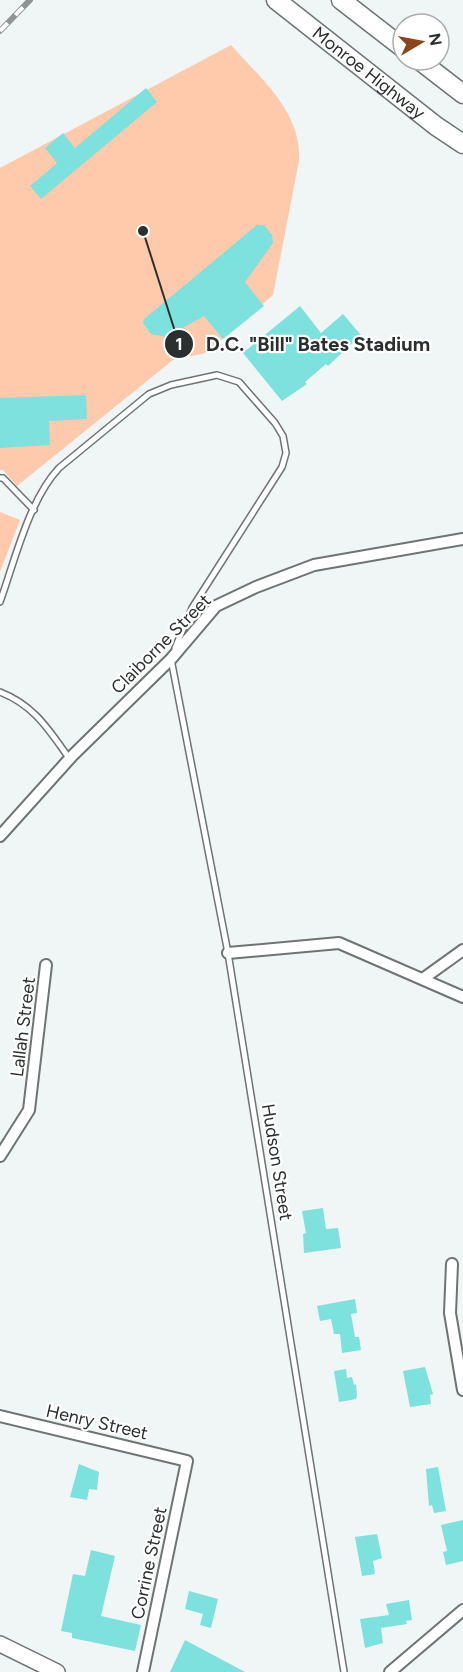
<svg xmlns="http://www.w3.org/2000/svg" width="463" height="1672" font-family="Figtree,sans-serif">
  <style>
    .green { fill: #ffc9ac }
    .building { fill: #7de1de }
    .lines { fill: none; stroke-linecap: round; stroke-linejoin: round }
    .service-casing { stroke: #6e7473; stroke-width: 8 }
    .minor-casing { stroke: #6e7473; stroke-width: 14 }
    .secondary-casing { stroke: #6e7473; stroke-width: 18 }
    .trunk-casing { stroke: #6e7473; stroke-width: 21 }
    .service { stroke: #fff; stroke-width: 5 }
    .minor { stroke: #fff; stroke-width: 10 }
    .secondary { stroke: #fff; stroke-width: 15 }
    .trunk { stroke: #fff; stroke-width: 18 }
    .rail-casing { stroke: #909594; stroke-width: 6 }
    .rail { stroke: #fff; stroke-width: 4; stroke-dasharray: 11; stroke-linecap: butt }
    .labels { text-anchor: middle; stroke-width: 4.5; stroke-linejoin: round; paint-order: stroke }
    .street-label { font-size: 18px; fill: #2c2f2f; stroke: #fff }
    .leader { fill: none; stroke: #2c2f2f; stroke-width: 2 }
    .callout-dot { fill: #2c2f2f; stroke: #fff; stroke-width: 2 }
    .mark-label { font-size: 18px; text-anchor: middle; font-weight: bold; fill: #fff }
    .callout-label { font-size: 20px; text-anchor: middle; font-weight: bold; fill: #2c2f2f; stroke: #fff; stroke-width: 4.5; stroke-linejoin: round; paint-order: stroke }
  </style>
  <rect width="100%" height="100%" fill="#eff6f5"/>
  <g class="green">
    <path d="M231,45c30,34 71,67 68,116l-26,134 -67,58 -33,7 -156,126 -14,-16h-3v-302z"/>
    <path d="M0,512l20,8 -20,52z"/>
  </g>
  <g class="building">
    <path d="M146,88l11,14 -116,97 -11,-13 27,-23 -12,-15 18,-15 12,15z"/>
    <path d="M257,225h7l8,10 1,8 -28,39 19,24 -41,33 -19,-23 -37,21 -16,-3 -8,-11 1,-4z"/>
    <path d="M300,306l21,27 22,-19 18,21 -33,31 -2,-2 -21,18 2,2 -25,17 -39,-48z"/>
    <path d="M86,395l1,24 -38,2 1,24 -50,3v-50z"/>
    <path d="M323,1208l3,21 12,-1 3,20 -37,5 -1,-19 3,-1 -4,-22z"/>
    <path d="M355,1299l2,14 -6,1 4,23h4l2,13 -19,3 -2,-19h-6l-3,-15 -11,2 -3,-15z"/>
    <path d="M425,1367l8,27 -3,1 1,9 -21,3 -7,-36z"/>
    <path d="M346,1369l1,9 5,-1 2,8 2,-1 1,11 -1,4 -17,3 -5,-31z"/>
    <path d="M79,1464l20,8 -2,18 -8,-1 -2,11 -17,-3z"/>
    <path d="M438,1467l8,44 -12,2 -2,-8 -3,1 -3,-37z"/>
    <path d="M463,1520v41l-17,4 -3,-13 4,-1 -6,-26z"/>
    <path d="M377,1534l5,24 -9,3 2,13 -13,2 -7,-39z"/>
    <path d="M91,1550l24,6 -14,60 40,9 -6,26 -63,-13v-5l-11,-2 12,-57 12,2z"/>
    <path d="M189,1591l29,8 -7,29 -11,-3 3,-11 -18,-5z"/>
    <path d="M409,1600l3,20 -6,1 1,3 -26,4 2,15 -18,5 -5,-29 29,-4 -3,-11z"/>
    <path d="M185,1640l60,32h-75z"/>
  </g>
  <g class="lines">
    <g class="service-casing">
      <g id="service">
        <path d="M0,478h3l31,32"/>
        <path d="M0,602c15,-42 29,-102 59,-134l90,-74 22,-9 46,-10 22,7 36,41 8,13 3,17 -4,14 -90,141 -17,40"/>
        <path d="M171,659l57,294 116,719"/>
        <path d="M0,692c34,13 49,38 69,66"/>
      </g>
    </g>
    <g class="minor-casing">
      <g id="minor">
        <path d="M0,836l72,-80 99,-97 45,-53 40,-19 58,-22 149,-26"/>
        <path d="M228,953l111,-10 124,54"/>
        <path d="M424,978l39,-28"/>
        <path d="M0,1156l29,-46 17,-145"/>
        <path d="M452,1264l-2,49 13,77"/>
        <path d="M0,1416l187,45 -44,211"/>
        <path d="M390,1672l73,-62"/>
      </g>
    </g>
    <g class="secondary-casing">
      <path id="secondary" d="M0,1644l57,28"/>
    </g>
    <g class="trunk-casing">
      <g id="trunk">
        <path id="s1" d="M276,0l160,126 27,18"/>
        <path d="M341,0l62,48"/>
        <path d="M419,60l44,34"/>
      </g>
    </g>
    <use href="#service" class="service"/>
    <use href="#minor" class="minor"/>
    <use href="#secondary" class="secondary"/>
    <use href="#trunk" class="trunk"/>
    <g class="rail-casing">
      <path id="rail" d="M0,31l30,-31"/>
    </g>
    <use href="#rail" class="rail"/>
  </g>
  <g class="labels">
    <g class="street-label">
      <text dy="6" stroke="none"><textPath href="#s1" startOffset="118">Monroe Highway</textPath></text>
      <text transform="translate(161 644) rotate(-45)" y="6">Claiborne Street</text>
      <text transform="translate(23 1027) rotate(-83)" y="6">Lallah Street</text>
      <text transform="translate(277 1162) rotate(81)" y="6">Hudson Street</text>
      <text transform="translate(97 1422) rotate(13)" y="6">Henry Street</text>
      <text transform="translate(149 1563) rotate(-78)" y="6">Corrine Street</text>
    </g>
  </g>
  <path class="leader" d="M143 231L179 344"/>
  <g class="callout-dot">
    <circle cx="143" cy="231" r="6"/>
    <circle cx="179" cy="344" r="15"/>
  </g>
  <g class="mark-label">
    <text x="179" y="350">1</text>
  </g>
  <g class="callout-label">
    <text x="318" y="351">D.C. "Bill" Bates Stadium</text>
  </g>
  <g transform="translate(421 42) rotate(80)"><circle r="28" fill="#ffffff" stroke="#abacac" stroke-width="1.5"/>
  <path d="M0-4.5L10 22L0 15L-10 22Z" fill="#8a461a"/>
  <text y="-9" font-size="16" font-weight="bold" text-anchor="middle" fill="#2c2f2f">N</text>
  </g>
</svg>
